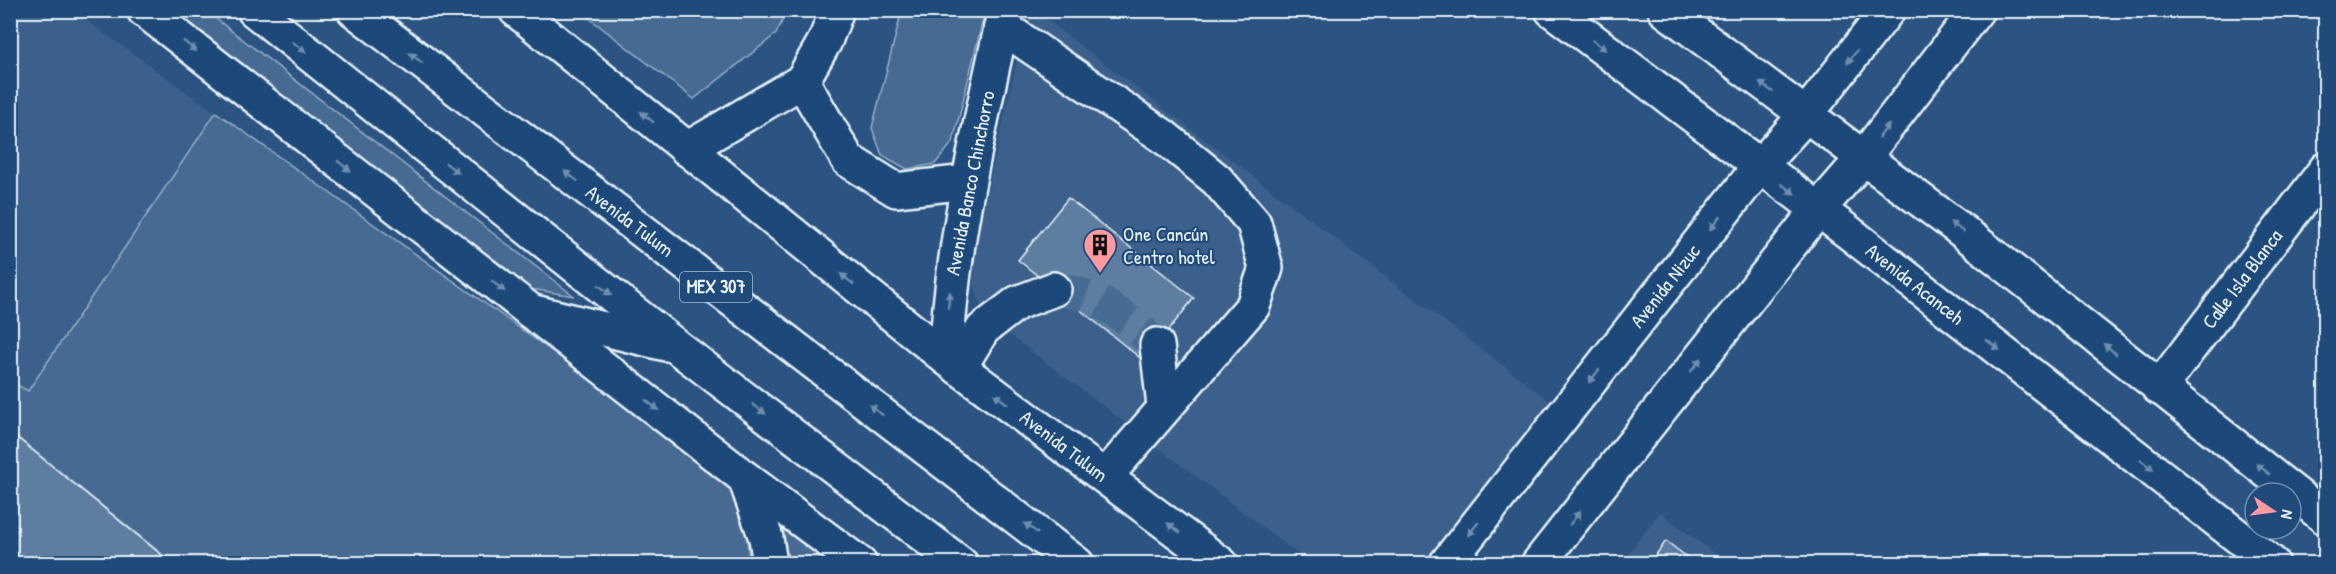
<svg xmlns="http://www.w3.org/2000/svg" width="2336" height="574" font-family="'Patrick Hand',sans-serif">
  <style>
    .built { fill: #3a608b }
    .green { fill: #476b93; stroke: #98aec6; stroke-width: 1.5 }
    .building { fill: #5d7da1; stroke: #e8f1f8; stroke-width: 1.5 }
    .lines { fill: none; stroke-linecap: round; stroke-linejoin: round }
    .minor-tunnel { stroke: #476c94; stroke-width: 33; stroke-dasharray: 33 16; stroke-linecap: butt }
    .minor-casing { stroke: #e8f1f8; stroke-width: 38 }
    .major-casing { stroke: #e8f1f8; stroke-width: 38 }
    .minor { stroke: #1f4a7a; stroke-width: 33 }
    .major { stroke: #1f4a7a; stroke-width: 33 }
    .oneway { fill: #6f8dac }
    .labels { text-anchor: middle; stroke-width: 4.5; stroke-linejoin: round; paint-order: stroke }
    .shield { fill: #1f4a7a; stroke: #acbfd2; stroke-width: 1.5 }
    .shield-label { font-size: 18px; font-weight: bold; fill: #e8f1f8 }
    .street-label { font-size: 20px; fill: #e8f1f8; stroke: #1f4a7a }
    .poi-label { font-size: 20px; fill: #e8f1f8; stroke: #1f4a7a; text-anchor: start }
  </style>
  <rect width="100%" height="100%" fill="#2b5482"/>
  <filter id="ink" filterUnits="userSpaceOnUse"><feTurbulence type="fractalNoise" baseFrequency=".0167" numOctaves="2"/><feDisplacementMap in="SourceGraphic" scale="12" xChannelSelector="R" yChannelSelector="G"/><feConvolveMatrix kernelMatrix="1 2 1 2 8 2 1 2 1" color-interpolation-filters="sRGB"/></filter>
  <g filter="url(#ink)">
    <g class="built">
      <path d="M10,11h63l670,476 6,76h-738z"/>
      <path d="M1028,11h7l520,394 -122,158h-123l-307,-233 -23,-25 -7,-25 2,-33z"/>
      <path d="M1660,512l67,51 -106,1z"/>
    </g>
    <g class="green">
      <path d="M902,10l83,1 -32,131 -18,22 -28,5 -25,-14 -10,-27z"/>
      <path d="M160,11h46l368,285 -44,-7 -92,-65z"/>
      <path d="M580,11h207l-11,23 -82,65z"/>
      <path d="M216,112l527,375 6,76h-576l-162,-131 -1,-51 18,10z"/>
      <path d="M745,478l115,85h-90z"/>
    </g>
    <g class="building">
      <path d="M1068,198l126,100 -50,63 -126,-101z"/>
      <path d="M10,432l163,132h-163z"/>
      <path d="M1666,541l30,23h-47z"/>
    </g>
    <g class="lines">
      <path class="minor-tunnel" d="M1054,289c46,5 69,27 103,56"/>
      <g class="minor-casing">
        <g id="minor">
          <path d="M144,10l601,468 115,86"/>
          <path d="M516,10l430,348 275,206"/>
          <path d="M1552,10l295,221 426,333"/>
          <path d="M1665,10l296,220 365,288"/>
          <path d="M1001,26l162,110 54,44 37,43 12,45 -13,38 -148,171"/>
          <path d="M802,81l46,79 48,30 71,-8"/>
          <path d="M687,149l115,-68 23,-40 12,-31"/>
          <path d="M1157,345l7,61"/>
          <path d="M946,358c6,-118 34,-232 59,-348"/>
          <path d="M959,368l24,-39 34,-26 37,-14"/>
          <path d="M2159,388l167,-219"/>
          <path d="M745,478l21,60 4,26"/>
          <path d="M1446,564l313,-397 46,-51 83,-106"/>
          <path d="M1538,564l279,-353 46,-53 114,-148"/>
        </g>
      </g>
      <g class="major-casing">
        <g id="major">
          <path d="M254,10l423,337 284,217"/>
          <path d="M354,10l723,554"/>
          <path d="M530,311l136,33"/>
        </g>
      </g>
      <use href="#minor" class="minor"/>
      <use href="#major" class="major"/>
    </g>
    <defs><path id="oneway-solid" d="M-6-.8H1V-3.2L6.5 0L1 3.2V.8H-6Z" transform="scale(1.5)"/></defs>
    <g class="oneway">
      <use href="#oneway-solid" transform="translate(1599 45) rotate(37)"/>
      <use href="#oneway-solid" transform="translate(190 46) rotate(38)"/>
      <use href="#oneway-solid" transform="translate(299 47) rotate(38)"/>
      <use href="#oneway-solid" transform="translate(1852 57) rotate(128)"/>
      <use href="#oneway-solid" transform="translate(416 58) rotate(-143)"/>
      <use href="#oneway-solid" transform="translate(1766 87) rotate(-144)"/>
      <use href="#oneway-solid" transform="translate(647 117) rotate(-141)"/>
      <use href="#oneway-solid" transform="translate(1884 131) rotate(-52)"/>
      <use href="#oneway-solid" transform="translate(344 166) rotate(38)"/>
      <use href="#oneway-solid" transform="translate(452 168) rotate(38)"/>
      <use href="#oneway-solid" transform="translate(571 176) rotate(-143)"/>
      <use href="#oneway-solid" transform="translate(1788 189) rotate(37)"/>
      <use href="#oneway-solid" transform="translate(1715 223) rotate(128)"/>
      <use href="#oneway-solid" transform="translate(1957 227) rotate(-143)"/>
      <use href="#oneway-solid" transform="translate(847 279) rotate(-141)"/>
      <use href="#oneway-solid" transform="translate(498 286) rotate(38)"/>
      <use href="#oneway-solid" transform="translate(605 290) rotate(38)"/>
      <use href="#oneway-solid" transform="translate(949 300) rotate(-83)"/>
      <use href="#oneway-solid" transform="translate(1993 345) rotate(38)"/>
      <use href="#oneway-solid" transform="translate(2110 349) rotate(-141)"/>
      <use href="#oneway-solid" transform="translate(1696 365) rotate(-52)"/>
      <use href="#oneway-solid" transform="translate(1594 376) rotate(128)"/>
      <use href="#oneway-solid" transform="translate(1001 399) rotate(-143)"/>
      <use href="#oneway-solid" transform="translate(652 405) rotate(38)"/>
      <use href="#oneway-solid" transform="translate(759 409) rotate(37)"/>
      <use href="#oneway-solid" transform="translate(876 410) rotate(-143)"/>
      <use href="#oneway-solid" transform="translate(2147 465) rotate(38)"/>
      <use href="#oneway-solid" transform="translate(2263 469) rotate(-142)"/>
      <use href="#oneway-solid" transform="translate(1575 518) rotate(-52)"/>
      <use href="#oneway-solid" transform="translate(1031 528) rotate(-143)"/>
      <use href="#oneway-solid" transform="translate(1174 528) rotate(-143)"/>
      <use href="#oneway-solid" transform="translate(1473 529) rotate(128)"/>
    </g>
  </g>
  <defs>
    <g id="building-pin" transform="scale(1.725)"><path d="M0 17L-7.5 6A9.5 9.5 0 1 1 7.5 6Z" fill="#ff9aa2" stroke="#1f4a7a"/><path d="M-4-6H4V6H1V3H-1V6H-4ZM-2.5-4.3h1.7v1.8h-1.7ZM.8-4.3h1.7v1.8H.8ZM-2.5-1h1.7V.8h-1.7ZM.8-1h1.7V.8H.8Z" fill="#111"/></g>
  </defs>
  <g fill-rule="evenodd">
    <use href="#building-pin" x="1100" y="245"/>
  </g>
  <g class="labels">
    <rect class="shield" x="680" y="272" width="72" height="30" rx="4.5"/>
    <g class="shield-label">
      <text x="716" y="293">MEX 307</text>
    </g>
    <g class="street-label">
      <text transform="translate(970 183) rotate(-79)" y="7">Avenida Banco Chinchorro</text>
      <text transform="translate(630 221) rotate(37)" y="7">Avenida Tulum</text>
      <text transform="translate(2242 279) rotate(-53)" y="7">Calle Isla Blanca</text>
      <text transform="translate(1915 284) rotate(38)" y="7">Avenida Acanceh</text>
      <text transform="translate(1665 286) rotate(-52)" y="7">Avenida Nizuc</text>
      <text transform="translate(1064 446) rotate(37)" y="7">Avenida Tulum</text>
    </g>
    <g class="poi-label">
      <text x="1123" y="241">One Cancún<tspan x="1123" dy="23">Centro hotel</tspan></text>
    </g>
  </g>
  <rect width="2336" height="574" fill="none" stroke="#1f4a7a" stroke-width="36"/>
  <rect x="18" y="18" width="2300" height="538" fill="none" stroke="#e8f1f8" stroke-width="2" filter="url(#ink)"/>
  <g transform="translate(2273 511) rotate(103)"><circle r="28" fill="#1f4a7a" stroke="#6f8dac" stroke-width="1.5"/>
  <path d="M0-4.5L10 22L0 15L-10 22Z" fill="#ff9aa2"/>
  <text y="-9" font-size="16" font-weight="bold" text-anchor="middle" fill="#e8f1f8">N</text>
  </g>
</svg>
